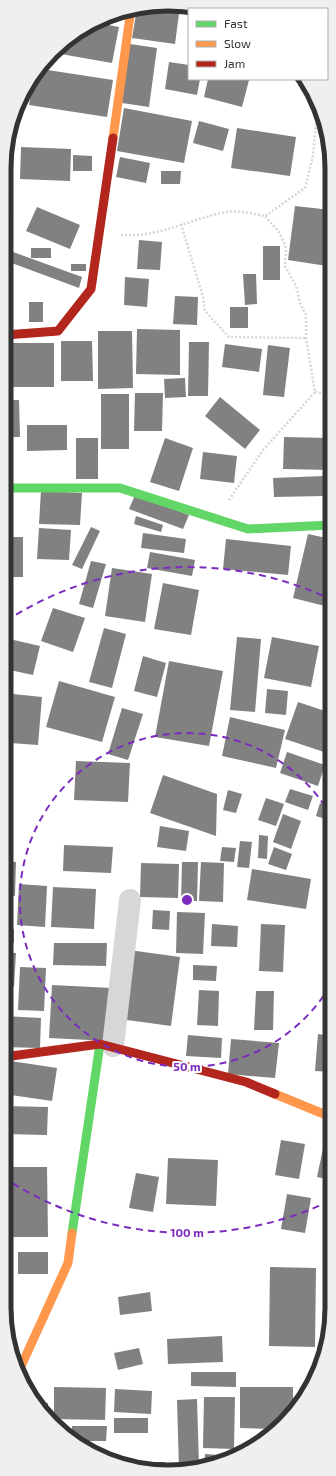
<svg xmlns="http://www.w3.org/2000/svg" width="336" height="1476" font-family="'Exo 2',sans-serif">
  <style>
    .building { fill: #818181 }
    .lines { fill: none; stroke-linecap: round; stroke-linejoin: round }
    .path { stroke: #d6d6d6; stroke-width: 2.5; stroke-dasharray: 2 2; stroke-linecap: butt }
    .street { stroke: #d7d7d7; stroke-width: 22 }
    .fast { stroke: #63d668; stroke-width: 9 }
    .slow { stroke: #ff974d; stroke-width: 9 }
    .jam { stroke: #b3261e; stroke-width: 9 }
    .ring { fill: none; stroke: #7b2cbf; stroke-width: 2; stroke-dasharray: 7 5 }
    .rim { fill: none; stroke: #333; stroke-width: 5 }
    .centre { fill: #7b2cbf; stroke: #fff; stroke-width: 2 }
    .ring-label { font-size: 12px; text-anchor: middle; font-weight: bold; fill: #7b2cbf; stroke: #fff; stroke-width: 4; stroke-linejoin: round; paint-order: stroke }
  </style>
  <rect width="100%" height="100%" fill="#fff"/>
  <g class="building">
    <path d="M180,6l-5,38 -43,-6 5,-29z"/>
    <path d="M98,23l21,4 -7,36 -57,-10 13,-15z"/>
    <path d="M130,44l27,4 -8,59 -27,-4z"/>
    <path d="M169,62l20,3v14h11l-3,16 -32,-6z"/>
    <path d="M41,69l72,11 -6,37 -78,-12 4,-27z"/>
    <path d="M208,79l41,1 -7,27 -38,-10z"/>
    <path d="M124,108l68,13 -8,42 -67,-12z"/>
    <path d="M199,121l30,8 -6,22 -30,-8z"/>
    <path d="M237,128l59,9 -6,39 -59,-8z"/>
    <path d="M327,136l4,11v4h-5z"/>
    <path d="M21,147l50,2 -1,32 -50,-2z"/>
    <path d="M73,155l19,1v15h-19z"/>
    <path d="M120,157l30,6 -4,20 -30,-6z"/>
    <path d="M161,171h20l-1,13h-19z"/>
    <path d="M295,206l36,4v32l-4,24 -39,-6z"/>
    <path d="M37,207l43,18 -10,24 -44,-18z"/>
    <path d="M5,220h3l-1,28h-2z"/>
    <path d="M139,240l23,2 -2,28 -23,-1z"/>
    <rect x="263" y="246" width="17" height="34"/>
    <rect x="31" y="248" width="20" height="10"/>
    <path d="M13,252l69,25 -3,11 -70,-26z"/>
    <rect x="71" y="264" width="15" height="7"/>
    <path d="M243,274h13l1,30 -12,1z"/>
    <path d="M125,277l24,2 -2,28 -23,-2z"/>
    <path d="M175,296l23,1 -1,28 -24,-1z"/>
    <rect x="29" y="302" width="14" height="20"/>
    <rect x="230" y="307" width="18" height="21"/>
    <path d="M137,329l43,1v45l-44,-1z"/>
    <path d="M98,331h34l1,57 -35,1z"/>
    <path d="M61,341h31l1,40h-32z"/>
    <path d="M189,342h20l-1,54h-20z"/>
    <path d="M10,343h44v44h-43z"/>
    <path d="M225,344l37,5 -3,23 -37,-5z"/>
    <path d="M268,345l22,3 -6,49 -21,-2z"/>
    <path d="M185,378l1,19 -21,1 -1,-19z"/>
    <path d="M135,393h28l-1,38h-28z"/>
    <rect x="101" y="394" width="28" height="55"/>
    <path d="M220,397l40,33 -15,19 -40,-33z"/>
    <path d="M5,400h14l1,37h-15z"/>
    <path d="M27,425h40v25l-40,1z"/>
    <path d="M284,437l47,1v32l-48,-1z"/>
    <rect x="76" y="438" width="22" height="41"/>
    <path d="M165,438l28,10 -14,43 -29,-9z"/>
    <path d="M203,452l34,4 -3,27 -34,-4z"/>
    <path d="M324,476v20l-50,1 -1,-19z"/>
    <path d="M41,491l41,2 -2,32 -41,-1z"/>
    <path d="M135,495l54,20 -6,14 -54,-20z"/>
    <path d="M136,516l27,9 -2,7 -27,-8z"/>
    <path d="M91,527l9,4 -18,38 -10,-4z"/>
    <path d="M39,528l32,2 -2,30 -32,-1z"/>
    <path d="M143,533l43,6 -2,14 -43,-5z"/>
    <path d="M308,534l23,5v43l-6,24 -32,-8z"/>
    <rect x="5" y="537" width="18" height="40"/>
    <path d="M226,539l65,7 -3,29 -65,-6z"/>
    <path d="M150,552l45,8 -3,16 -45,-8z"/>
    <path d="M91,561l15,3 -13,44 -14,-4z"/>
    <path d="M112,568l40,6 -7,48 -40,-6z"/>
    <path d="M163,583l36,7 -8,45 -37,-6z"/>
    <path d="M53,608l32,10 -12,34 -32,-11z"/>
    <path d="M104,628l22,6 -14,54 -23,-6z"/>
    <path d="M237,637l24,2 -6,73 -25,-2z"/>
    <path d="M272,637l47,9 -8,41 -47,-9z"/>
    <path d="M5,638l35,8 -7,29 -28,-6z"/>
    <path d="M143,656l23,7 -9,34 -23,-6z"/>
    <path d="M169,661l54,10 -14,75 -54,-9z"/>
    <path d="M59,681l56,16 -13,45 -56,-15z"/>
    <path d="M267,689l21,2 -2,24 -21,-2z"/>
    <path d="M13,694l29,3 -4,48 -28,-2z"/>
    <path d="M298,702l33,11v20l-7,19 -39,-13z"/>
    <path d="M122,708l21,6 -15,46 -20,-6z"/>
    <path d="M230,717l55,13 -9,38 -54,-12z"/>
    <path d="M287,752l38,13 -7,21 -38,-13z"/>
    <path d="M76,761l54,2 -2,39 -54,-2z"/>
    <path d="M163,775l54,19 -1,42 -66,-23z"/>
    <path d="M290,789l23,7 -5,14 -23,-8z"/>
    <path d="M228,790l14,4 -6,19 -13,-3z"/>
    <path d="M266,798l18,6 -8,22 -18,-6z"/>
    <path d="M320,803l11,4v14l-15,-5z"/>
    <path d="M283,814l18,7 -10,28 -18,-7z"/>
    <path d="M160,826l29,5 -3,20 -29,-4z"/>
    <path d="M329,826h2v19l-8,-2z"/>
    <path d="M259,835l9,1 -1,23 -9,-1z"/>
    <path d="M240,841l12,1 -3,26 -12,-1z"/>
    <path d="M64,845l49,2 -2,26 -48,-2z"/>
    <path d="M222,847l14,1 -2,14 -14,-1z"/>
    <path d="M274,847l18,7 -6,16 -18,-6z"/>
    <path d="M5,861l11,1 -1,34 -10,-1z"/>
    <path d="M182,862h16l-1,39h-16z"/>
    <path d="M201,862l23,1 -1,39 -24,-1z"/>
    <path d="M141,863l38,1 -1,34 -38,-1z"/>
    <path d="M252,869l59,10 -5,30 -59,-9z"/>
    <path d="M19,884l28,2 -2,41 -28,-2z"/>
    <path d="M53,887l43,2 -2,40 -43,-2z"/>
    <path d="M153,910l17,1 -1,19 -17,-1z"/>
    <path d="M177,912l28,1 -2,41 -27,-1z"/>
    <path d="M212,924l26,2 -1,21 -26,-1z"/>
    <path d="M261,924l24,1 -2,47 -24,-1z"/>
    <path d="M4,928l10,1v14l-10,-1z"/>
    <path d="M54,943h53l-1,23 -53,-1z"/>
    <path d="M129,950l51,7 -9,69 -51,-7z"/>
    <path d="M4,952l12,1 -2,34h-10z"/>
    <path d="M193,965l24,1 -1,15 -23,-1z"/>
    <path d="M20,967l26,1 -2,43 -26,-1z"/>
    <path d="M52,985l60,3 -3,53 -60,-3z"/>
    <path d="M199,990l20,1 -1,35 -21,-1z"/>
    <path d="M256,991h18l-1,39h-19z"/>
    <path d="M4,1016l37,2 -1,30 -36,-1z"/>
    <path d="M318,1034l13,2v36l-16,-1z"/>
    <path d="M188,1035l34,3 -1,20 -35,-2z"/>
    <path d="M231,1039l48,4 -4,35 -47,-4z"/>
    <path d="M4,1060l53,8 -5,33 -48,-7z"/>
    <path d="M4,1106l44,1 -1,28 -43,-1z"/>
    <path d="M326,1134l5,1v45l-14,-3z"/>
    <path d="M281,1140l24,4 -6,35 -24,-4z"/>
    <path d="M168,1158l50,2 -2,46 -50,-2z"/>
    <path d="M4,1167h43l1,70h-44z"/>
    <path d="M136,1173l23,4 -6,35 -24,-4z"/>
    <path d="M287,1194l24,4 -6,35 -24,-4z"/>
    <rect x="18" y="1252" width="30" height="22"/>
    <path d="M270,1267l46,1 -1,79 -46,-1z"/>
    <path d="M150,1292l2,19 -32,4 -2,-18z"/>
    <path d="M222,1336l1,26 -55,2 -1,-25z"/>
    <path d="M139,1348l4,16 -25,6 -4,-17z"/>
    <path d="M191,1372h45v15l-45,-1z"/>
    <path d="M54,1387l52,1 -1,32 -51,-1z"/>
    <path d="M240,1387h53v23l-17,19 -36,-1z"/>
    <path d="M115,1389l37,2 -1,23 -37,-2z"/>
    <path d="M204,1397h31l-1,52 -31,-1z"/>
    <path d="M197,1399l2,67 -20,3 -2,-69z"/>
    <path d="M36,1403h12v16l-3,-3z"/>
    <rect x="114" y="1418" width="34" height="15"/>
    <path d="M72,1426h35l-1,15h-29l-6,-4z"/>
    <path d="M205,1454l15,1 -1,9 -15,1z"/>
    <path d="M123,1462h42v9l-8,1z"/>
  </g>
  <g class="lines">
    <g class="path">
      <path d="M181,224l22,73 2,14 24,26 77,1"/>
      <path d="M121,235c36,3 70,-16 105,-23 12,-2 27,2 39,4l40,-28 8,-32 5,-52"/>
      <path d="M315,392l16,3"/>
      <path d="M229,500l34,-50 52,-58 -9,-54v-23l-6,-12 -4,-17 -11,-20 1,-17 -2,-6 -5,-11 -14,-16"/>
    </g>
    <path class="street" d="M113,1046l17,-146"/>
    <g class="fast">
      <path d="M5,488h115l128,41 83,-4"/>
      <path d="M72,1233l28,-189"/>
    </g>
    <g class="slow">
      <path d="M113,138l18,-129"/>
      <path d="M275,1094l56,23"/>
      <path d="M18,1373l50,-110 4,-30"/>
    </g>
    <g class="jam">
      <path d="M5,335l53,-4 33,-42 22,-151"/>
      <path d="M4,1057l96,-13 146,38 29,12"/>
    </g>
  </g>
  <g class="ring">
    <path d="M330 986A167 167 0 1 1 330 814"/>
    <path d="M330 1201A333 333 0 0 1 6 1179M6 621A333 333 0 0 1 330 599"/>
  </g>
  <path d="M0 0H336V1476H0ZM168 11H168A157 157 0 0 1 325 168V1308A157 157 0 0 1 168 1465H168A157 157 0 0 1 11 1308V168A157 157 0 0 1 168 11Z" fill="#efefef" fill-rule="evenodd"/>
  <path class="rim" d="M168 11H168A157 157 0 0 1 325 168V1308A157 157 0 0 1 168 1465H168A157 157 0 0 1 11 1308V168A157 157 0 0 1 168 11Z"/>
  <circle cx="187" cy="900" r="6" class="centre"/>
  <g class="ring-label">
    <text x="187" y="1071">50 m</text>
    <text x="187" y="1237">100 m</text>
  </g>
  <rect x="188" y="8" width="140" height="72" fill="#ffffff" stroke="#adadad"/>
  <rect x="196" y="21" width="20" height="6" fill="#63d668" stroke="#adadad"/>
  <text x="224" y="28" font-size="12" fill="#333333">Fast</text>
  <rect x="196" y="41" width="20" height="6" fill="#ff974d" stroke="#adadad"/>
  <text x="224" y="48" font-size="12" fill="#333333">Slow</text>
  <rect x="196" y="61" width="20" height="6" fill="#b3261e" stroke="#adadad"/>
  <text x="224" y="68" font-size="12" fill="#333333">Jam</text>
</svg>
